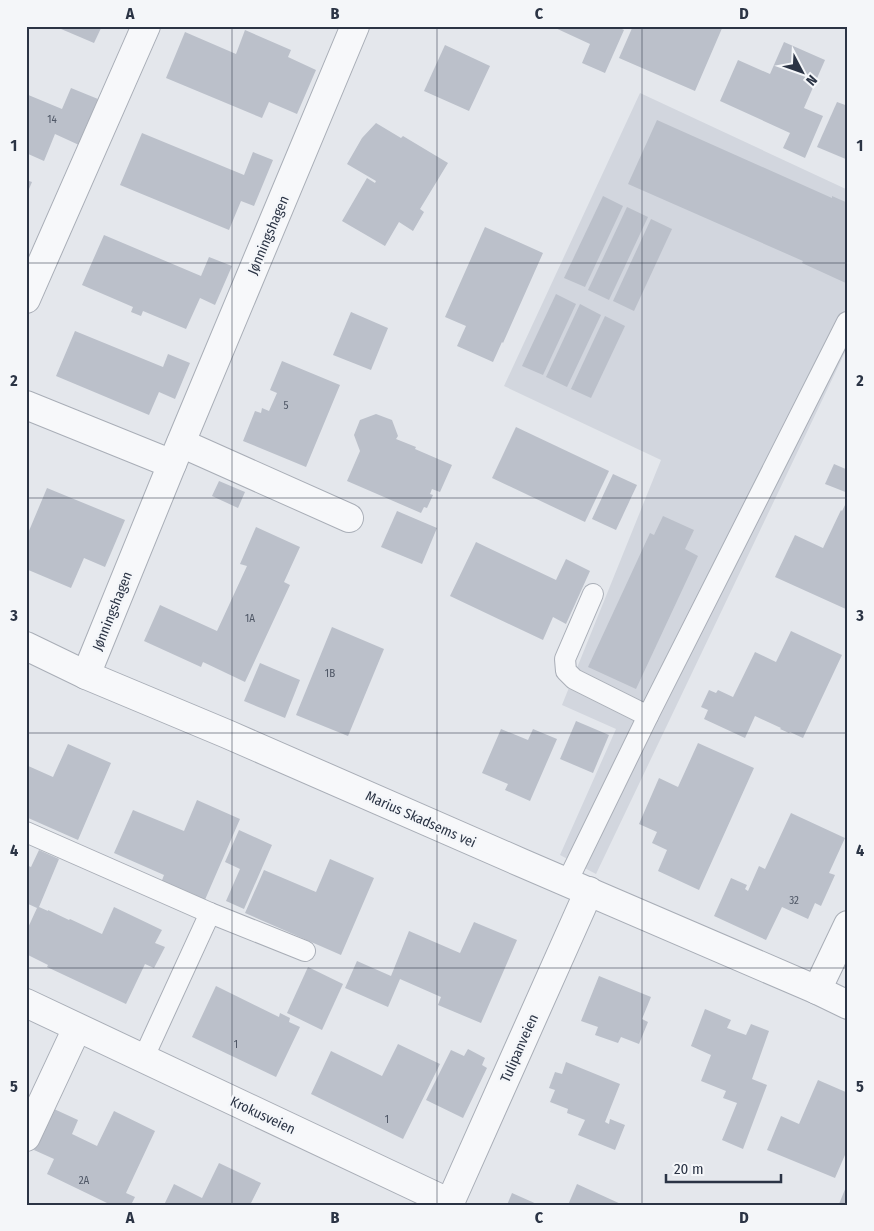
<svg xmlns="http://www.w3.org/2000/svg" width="874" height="1231" font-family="'Fira Sans Condensed',sans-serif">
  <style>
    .built { fill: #d2d6de }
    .building { fill: #bbc0ca }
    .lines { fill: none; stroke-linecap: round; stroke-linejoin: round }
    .lane-casing { stroke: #a9aeb7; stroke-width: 22 }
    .street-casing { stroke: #a9aeb7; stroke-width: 30 }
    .lane { stroke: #f7f8fa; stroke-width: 20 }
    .street { stroke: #f7f8fa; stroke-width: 28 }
    .grid { fill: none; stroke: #2b3445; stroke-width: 1; stroke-opacity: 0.55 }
    .labels { text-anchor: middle; stroke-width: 5; stroke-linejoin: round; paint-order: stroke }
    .number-label { font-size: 11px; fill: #4f5766 }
    .street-label { font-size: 14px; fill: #2b3445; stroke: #f4f6f9 }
    .neatline { fill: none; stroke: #2b3445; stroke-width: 2 }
    .grid-label { font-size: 16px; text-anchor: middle; font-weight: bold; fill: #2b3445 }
  </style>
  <rect width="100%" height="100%" fill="#e4e7ec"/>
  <path class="built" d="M640,93l208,97v156l-252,528 -36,-19 56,-126 -54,-24 99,-245 -157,-74z"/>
  <g class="building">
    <path d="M54,26h48l-8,17z"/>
    <path d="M551,26h65l8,4 -19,43 -23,-10 8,-19z"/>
    <path d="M633,26h33l4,2 1,-2h52l-28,65 -76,-33z"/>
    <path d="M245,30l46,20 -3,7 28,13 -19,44 -28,-12 -7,16 -96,-40 19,-46 51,22z"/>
    <path d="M784,42l41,18 -21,48 19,8 -18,42 -22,-10 7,-15 -70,-32 18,-41 32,14z"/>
    <path d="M445,45l45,21 -21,45 -45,-20z"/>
    <path d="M71,88l27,11 -19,46 -24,-11 -11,27 -18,-8v-59l36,15z"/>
    <path d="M837,102l11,4v54l-31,-13z"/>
    <path d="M657,120l175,78v-2l16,7v81l-46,-21 1,-2 -175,-77z"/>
    <path d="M376,123l25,15 2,-2 45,27 -28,46 4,3 -11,19 -14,-9 -14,24 -43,-25 25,-43 8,5 1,-2 -29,-17 15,-26z"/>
    <path d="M142,133l102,42 9,-23 20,8 -19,46 -13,-5 -12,29 -109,-45z"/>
    <path d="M26,180l6,2 -6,14z"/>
    <path d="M603,196l20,10 -38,81 -21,-9z"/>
    <path d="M627,207l21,10 -39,83 -21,-10z"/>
    <path d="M651,219l21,10 -38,82 -21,-10z"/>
    <path d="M485,227l58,26 -40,90 -1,-1 -9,20 -36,-16 9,-20 -21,-9z"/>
    <path d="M104,235l97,41 8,-19 23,9 -17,39 -15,-7 -14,31 -43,-18 -2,5 -10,-4 2,-5 -51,-22z"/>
    <path d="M556,294l20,10 -33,71 -21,-9z"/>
    <path d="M580,304l21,11 -34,72 -21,-10z"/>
    <path d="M351,312l37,16 -17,42 -38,-15z"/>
    <path d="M605,316l20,10 -34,72 -20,-9z"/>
    <path d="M75,331l88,36 5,-13 22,9 -15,36 -16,-7 -10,23 -93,-39z"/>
    <path d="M282,361l58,24 -34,82 -63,-26 12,-30 6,2 1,-5 7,3 8,-18 -7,-3z"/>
    <path d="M376,414l16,6 6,16 -2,3 20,8 -1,2 37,16 -12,27 -8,-3 -2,5 3,1 -6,13 -3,-1 -3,6 -74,-32 13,-30 -6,-16 6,-15z"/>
    <path d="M516,427l93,44 -24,51 -93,-44z"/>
    <path d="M834,464l14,6v23l-23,-9z"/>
    <path d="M613,474l24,11 -21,45 -24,-11z"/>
    <path d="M219,481l26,11 -7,16 -26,-12z"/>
    <path d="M47,488l78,32 -20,47 -21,-9 -13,30 -45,-19v-31z"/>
    <path d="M848,499v111l-73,-33 20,-42 28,13 18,-38 1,1z"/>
    <path d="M397,511l40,17 -15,36 -41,-17z"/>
    <path d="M663,516l31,14 -9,19 13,7 -62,133 -48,-22 62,-134 4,2z"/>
    <path d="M256,527l44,20 -16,35 6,3 -45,97 -42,-20 -2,5 -57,-26 16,-36 57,26 30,-65 -7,-2z"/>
    <path d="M476,542l80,38 10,-21 24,12 -24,53 -13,-7 -10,23 -93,-44z"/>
    <path d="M332,627l52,22 -36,87 -52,-21z"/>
    <path d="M791,631l51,24 -39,83 -13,-6 -1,1 -9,-4 1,-1 -26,-12 -10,22 -41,-19 4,-9 -7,-3 8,-17 7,3 2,-3 15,7 22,-45 21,10z"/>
    <path d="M260,663l40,17 -15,38 -41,-17z"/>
    <path d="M576,721l33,14 -16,38 -33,-14z"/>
    <path d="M501,729l27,11 5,-11 24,10 -27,62 -25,-11 3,-6 -26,-11z"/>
    <path d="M698,743l56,25 -55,122 -41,-19 9,-21 -15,-7 5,-11 -18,-8 20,-46 19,9z"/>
    <path d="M68,744l43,19 -33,77 -52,-23v-52l27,12z"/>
    <path d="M197,800l43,19 -36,83 -43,-19 3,-8 -50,-22 19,-43 51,21z"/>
    <path d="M791,813l54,25 -16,35 6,2 -14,31 -6,-3 -7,16 -26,-12 -16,33 -52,-24 17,-38 16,7 -2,4 3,2 11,-25 6,3z"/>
    <path d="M239,830l33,15 -28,64 -18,-8 14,-32 -15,-7z"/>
    <path d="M39,850l20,9 -20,48 9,4v-1l21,10 1,-1 32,15 12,-27 48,23 -7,13 10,4 -11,21 -9,-4 -19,40 -79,-37 1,-2 -22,-11v-22l11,-24 -11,-5v-38l5,2z"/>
    <path d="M330,859l44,19 -33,77 -96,-42 19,-43 52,22z"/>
    <path d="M474,922l43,18 -36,83 -43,-18 3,-8 -41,-18 -12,28 -43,-19 12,-27 34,15 18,-45 51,22z"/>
    <path d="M308,967l35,17 -21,46 -35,-17z"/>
    <path d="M599,976l52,21 -9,22 6,3 -9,22 -18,-7 -3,6 -23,-8 3,-8 -17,-6z"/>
    <path d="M216,986l63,31 1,-4 10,5 -1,4 11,5 -24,50 -84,-40z"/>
    <path d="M705,1009l26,11 -4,8 19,7 5,-11 18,7 -17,48 15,6 -24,64 -21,-9 15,-37 -14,-5 3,-7 -25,-10 10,-26 -20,-9z"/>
    <path d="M398,1044l42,20 -37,75 -92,-45 20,-43 51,25z"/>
    <path d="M468,1049l17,9 -3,7 5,3 -24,50 -37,-18 25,-50 13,6z"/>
    <path d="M566,1062l54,22 -15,38 4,2 1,-5 15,6 -10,25 -37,-15 7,-15 -18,-7 1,-4 -18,-7 5,-12 -6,-2 6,-16 7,2z"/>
    <path d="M818,1080l30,13v55l-13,30 -68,-28 14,-34 18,8z"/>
    <path d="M54,1109l24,11 -6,14 25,12 17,-35 41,20 -29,62 9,4 -4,8h-25l1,-2 -60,-29 7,-15 -20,-9z"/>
    <path d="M219,1163l42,20 -11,22h-86l10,-21 28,14z"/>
    <path d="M848,1182v23h-7l-2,-1z"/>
    <path d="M577,1184l46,21h-55z"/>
    <path d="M512,1193l27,12h-32z"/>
  </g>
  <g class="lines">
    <g class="lane-casing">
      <g id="lane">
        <path d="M593,594l-28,65 1,12 8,8 74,37"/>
        <path d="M26,832l184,81 95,38"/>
        <path d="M567,882l81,-166 199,-394"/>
        <path d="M143,1059l67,-146"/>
      </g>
    </g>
    <g class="street-casing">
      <g id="street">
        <path d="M26,299l120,-273"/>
        <path d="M26,405l146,59"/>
        <path d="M181,443l168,75"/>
        <path d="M26,646l60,29 141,59 295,129 295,127 31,15"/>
        <path d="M86,675l86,-211 183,-438"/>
        <path d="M817,990l31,-65"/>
        <path d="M26,1003l424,200"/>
        <path d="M26,1137l51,-109"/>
        <path d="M449,1205l140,-314"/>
      </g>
    </g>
    <use href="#lane" class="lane"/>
    <use href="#street" class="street"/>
  </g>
  <path class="grid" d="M232,26v1179M437,26v1179M642,26v1179M26,263h822M26,498h822M26,733h822M26,968h822"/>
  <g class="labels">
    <g class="number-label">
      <text x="52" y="123">14</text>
      <text x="286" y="409">5</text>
      <text x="250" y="622">1A</text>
      <text x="330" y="677">1B</text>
      <text x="794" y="904">32</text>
      <text x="236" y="1048">1</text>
      <text x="387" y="1123">1</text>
      <text x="84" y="1184">2A</text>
    </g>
    <g class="street-label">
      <text transform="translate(268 235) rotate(-67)" y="5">Jønningshagen</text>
      <text transform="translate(112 611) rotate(-68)" y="5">Jønningshagen</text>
      <text transform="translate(421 819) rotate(24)" y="5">Marius Skadsems vei</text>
      <text transform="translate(519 1048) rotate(-66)" y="5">Tulipanveien</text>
      <text transform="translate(263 1115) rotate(25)" y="5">Krokusveien</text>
    </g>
  </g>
  <rect width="874" height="1231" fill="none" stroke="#f4f6f9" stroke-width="55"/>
  <g transform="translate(802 72) rotate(131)" stroke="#f4f6f9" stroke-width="4" paint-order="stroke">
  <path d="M0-4L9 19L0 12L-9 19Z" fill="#2b3445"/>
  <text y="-8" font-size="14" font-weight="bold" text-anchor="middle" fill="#2b3445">N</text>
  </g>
  <path d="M666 1174v8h115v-8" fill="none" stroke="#2b3445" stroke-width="2.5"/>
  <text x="674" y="1174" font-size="15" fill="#2b3445" stroke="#f4f6f9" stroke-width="4" paint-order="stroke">20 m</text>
  <rect x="28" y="28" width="818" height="1176" class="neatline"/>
  <g class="grid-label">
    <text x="130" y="19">A</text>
    <text x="335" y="19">B</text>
    <text x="539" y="19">C</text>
    <text x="744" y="19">D</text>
    <text x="14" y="151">1</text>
    <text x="860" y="151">1</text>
    <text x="14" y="386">2</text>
    <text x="860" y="386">2</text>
    <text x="14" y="621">3</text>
    <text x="860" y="621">3</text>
    <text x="14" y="856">4</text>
    <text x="860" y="856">4</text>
    <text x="14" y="1092">5</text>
    <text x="860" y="1092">5</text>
    <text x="130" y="1223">A</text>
    <text x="335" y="1223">B</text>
    <text x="539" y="1223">C</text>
    <text x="744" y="1223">D</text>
  </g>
</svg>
